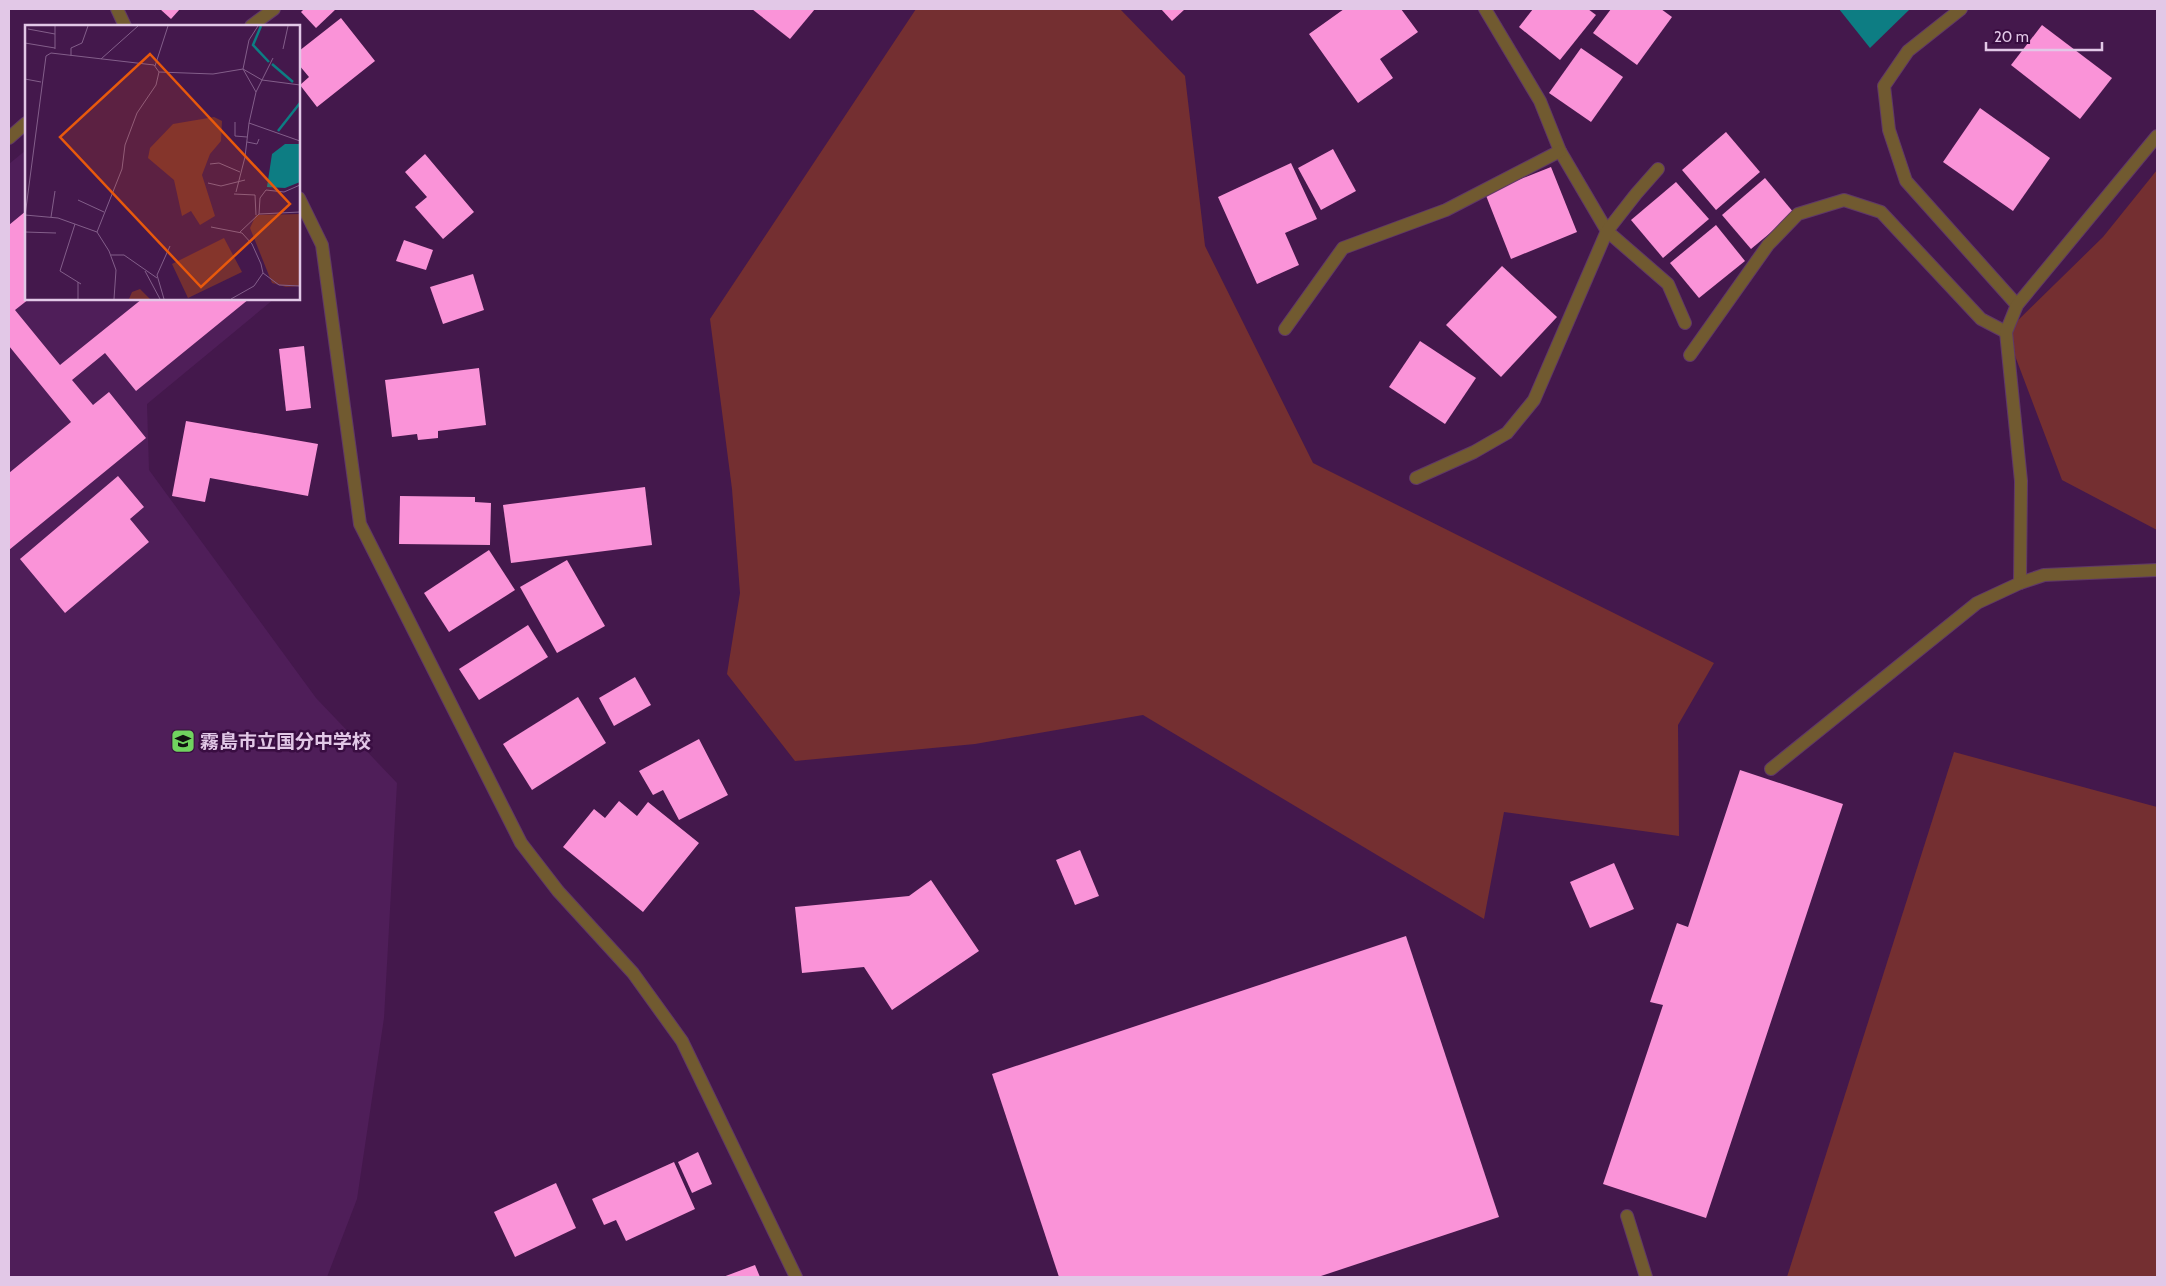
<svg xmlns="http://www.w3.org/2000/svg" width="2166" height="1286" font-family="Cabin,'Noto Sans JP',sans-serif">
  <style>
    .built { fill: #4f1e59 }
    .green { fill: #742f31 }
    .water { fill: #0d7d83 }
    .building { fill: #fa93d8 }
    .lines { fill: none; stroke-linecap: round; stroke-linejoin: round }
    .service-casing { stroke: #603868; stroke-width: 14 }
    .minor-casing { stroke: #603868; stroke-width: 14 }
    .service { stroke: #715a30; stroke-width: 12 }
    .minor { stroke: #715a30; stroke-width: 12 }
    .labels { text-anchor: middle; stroke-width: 5; stroke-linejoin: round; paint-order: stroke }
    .poi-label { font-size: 19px; font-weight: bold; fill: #e2c8e7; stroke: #390d41; text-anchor: start }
    .inset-river { fill: none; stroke: #0d7d83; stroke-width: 2.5 }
    .inset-road { fill: none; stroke: #835e8a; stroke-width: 1 }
    .view { fill: #e8590c; fill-opacity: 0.15; stroke: #e8590c; stroke-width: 2.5 }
    .inset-edge { fill: none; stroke: #e2c8e7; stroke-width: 2.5 }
  </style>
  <rect width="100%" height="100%" fill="#44184c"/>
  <path class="built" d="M26,150v149h248l-127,105 2,66 167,228 81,85 -13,235 -27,181 -30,78h-318v-1113z"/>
  <g class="green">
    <path d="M916,9h204l65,67 20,170 108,217 401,200 -36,62 1,111 -175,-24 -20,107 -341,-204 -168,29 -180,17 -68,-87 13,-81 -8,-104 -22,-170z"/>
    <path d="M2157,170v360l-95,-50 -56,-148 97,-95z"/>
    <path d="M1954,752l203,55v470h-370z"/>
  </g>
  <path class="water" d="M1839,9h71l-40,39z"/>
  <g class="building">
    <path d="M160,9h20l-9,10z"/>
    <path d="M304,9h32l-20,19 -15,-16z"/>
    <path d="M752,9h63l-25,30z"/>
    <path d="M1161,9h24l-13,12z"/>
    <path d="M1344,9h57l17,23 -38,27 13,19 -35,25 -49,-69z"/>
    <path d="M1533,9h55l8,6 -36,45 -41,-33z"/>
    <path d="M1611,9h50l11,8 -35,48 -44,-32z"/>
    <path d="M341,18l34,43 -58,46 -17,-22 9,-8 -10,-12v-14z"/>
    <path d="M2042,25l70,53 -32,41 -69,-54z"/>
    <path d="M1581,48l42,29 -32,45 -42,-29z"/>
    <path d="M1980,108l70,50 -37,53 -70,-49z"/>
    <path d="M1726,132l34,40 -44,38 -34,-40z"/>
    <path d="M1333,149l23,42 -35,19 -23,-42z"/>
    <path d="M425,154l49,58 -31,27 -28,-32 12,-10 -22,-25z"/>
    <path d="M1291,163l26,56 -32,14 14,32 -42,19 -39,-87z"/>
    <path d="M1551,167l26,65 -66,27 -26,-66z"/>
    <path d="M1765,178l29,35 -43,36 -29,-34z"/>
    <path d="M1676,182l33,37 -46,39 -32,-38z"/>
    <path d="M26,211v88h3l-14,11 45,55 82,-66h107l-113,92 -31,-38 -33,27 21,25 16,-13 37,46 -137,112v-77l62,-51 -62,-76v-121z"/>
    <path d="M1716,225l29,36 -46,37 -29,-35z"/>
    <path d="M404,240l29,10 -7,20 -30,-9z"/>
    <path d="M1502,266l55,51 -56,60 -55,-52z"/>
    <path d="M473,274l11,36 -41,14 -13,-37z"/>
    <path d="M1420,341l56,37 -31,46 -56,-37z"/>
    <path d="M304,346l7,62 -25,3 -7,-62z"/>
    <path d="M479,368l7,57 -48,6v7l-20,2 -1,-6 -25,3 -7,-57z"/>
    <path d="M186,421l132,23 -10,52 -98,-18 -5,24 -33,-6z"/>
    <path d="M118,476l26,31 -14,12 19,23 -84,71 -45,-54z"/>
    <path d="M645,487l7,58 -141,18 -8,-58z"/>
    <path d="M400,496l75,1v5l16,1 -1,42 -91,-1z"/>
    <path d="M489,550l26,40 -66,42 -25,-39z"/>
    <path d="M567,560l38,66 -48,27 -37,-66z"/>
    <path d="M528,625l20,32 -69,43 -20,-31z"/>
    <path d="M635,677l16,28 -37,21 -15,-28z"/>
    <path d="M578,697l28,46 -74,47 -29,-46z"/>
    <path d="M699,739l29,56 -49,25 -16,-30 -10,5 -14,-24z"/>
    <path d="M1740,770l103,34 -137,414 -103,-34 60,-179 -13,-3 27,-79 11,4z"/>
    <path d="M619,801l18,15 11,-14 51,41 -56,69 -80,-65 31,-38 11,9z"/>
    <path d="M1080,850l19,46 -24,9 -19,-45z"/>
    <path d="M1614,863l20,46 -44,19 -20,-46z"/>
    <path d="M931,880l48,71 -87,59 -28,-43 -62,6 -7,-66 114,-11z"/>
    <path d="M1406,936l93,281 -181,60h-259l-67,-203z"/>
    <path d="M698,1152l14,32 -20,9 -14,-31z"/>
    <path d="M674,1162l21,47 -69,32 -10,-21 -12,5 -12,-26z"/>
    <path d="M556,1183l20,45 -61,29 -21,-45z"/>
    <path d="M755,1265l5,12h-37z"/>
  </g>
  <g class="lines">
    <g class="service-casing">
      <g id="service">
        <path d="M1961,9l-53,42 -24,35 5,44 17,51 111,124"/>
        <path d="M1690,355l78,-110 30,-31 46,-14 37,12 100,107 25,13"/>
        <path d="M2020,583l1,-102 -15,-149 11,-27 140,-169"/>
        <path d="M1771,769l206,-166 43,-20 24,-8 113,-5"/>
        <path d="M1627,1216l19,61"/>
      </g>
    </g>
    <g class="minor-casing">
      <g id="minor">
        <path d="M117,9l8,17"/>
        <path d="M1485,9l55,92 20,50 47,80 61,53 17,39"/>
        <path d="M251,26l23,-17"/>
        <path d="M9,138l17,-15"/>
        <path d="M299,198l23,47 38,279 161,319 37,48 75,82 49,68 114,236"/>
        <path d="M1285,329l58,-81 103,-38 114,-59"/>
        <path d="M1416,478l58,-26 33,-19 27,-33 73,-169 29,-37 22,-25"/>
      </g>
    </g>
    <use href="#service" class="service"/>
    <use href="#minor" class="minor"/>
  </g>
  <defs>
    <g id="school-square" transform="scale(1.25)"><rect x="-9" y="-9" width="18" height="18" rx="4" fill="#70d35f" stroke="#390d41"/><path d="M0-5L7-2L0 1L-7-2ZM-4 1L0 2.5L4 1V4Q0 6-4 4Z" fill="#111"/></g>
  </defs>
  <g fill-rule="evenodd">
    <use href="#school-square" x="183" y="741"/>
  </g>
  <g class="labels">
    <g class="poi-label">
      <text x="200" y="748">霧島市立国分中学校</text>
    </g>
  </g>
  <g transform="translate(25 25)">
    <rect width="275" height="275" fill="#44184c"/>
    <path d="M189,92l8,4 -1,20 -11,13 -8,21 13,41 -15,9 -9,-14 -9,5 -8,-36 -26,-22 2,-10 23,-24zM275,189v72l-14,1 -14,-4 -22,-55 6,-13zM199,213l18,34 -54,26 -16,-34zM115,264l10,10h-21l3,-7z" fill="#742f31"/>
    <path d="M260,119h15v38l-15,6 -18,-1 5,-33z" fill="#0d7d83"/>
    <path class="inset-river" d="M236,1l-8,19 16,17M247,39l21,18M253,106l22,-28"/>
    <path class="inset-road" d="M3,4l27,5M0,18l30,5M30,24v-23M258,24l5,-23M46,31v-8l11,-5 6,-17M248,33l-17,34 -7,31 51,18M76,34l37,-33M130,41l13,-40M134,47l54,2 30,-5 19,11 38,5M0,54l16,3M231,67l-13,-23 6,-29 9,-14M210,97v14l12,1M222,117l10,2 2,-5M185,139l9,-1 21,9M183,158l13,3 24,-6M211,167l9,-35 4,-34M209,169l21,1 1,20M53,175l26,12M234,189l1,-16 6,-8 18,2 16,-7M0,190l33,3 39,14 12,19 7,19 -2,29M0,191l21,-160 5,-3 103,12 5,7 -3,13 -19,28 -12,32 -3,24 -25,63M26,192l4,-26M50,199l-15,47 21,13M186,202l31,6 10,11 9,20 2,9 -9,13 -23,13M0,207l31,1M215,207l19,-18 41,-2M86,230h13l33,23M120,246l15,28M238,248l16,12 21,1M53,257v17M139,274l-7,-24 13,-29"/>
    <path class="view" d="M125,29l140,150 -89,83 -141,-150z"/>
    <rect width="275" height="275" class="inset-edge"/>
  </g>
  <rect width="2166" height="1286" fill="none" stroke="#e2c8e7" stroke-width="20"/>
  <path d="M1986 42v8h116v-8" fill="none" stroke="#e2c8e7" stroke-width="2.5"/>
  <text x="1994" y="42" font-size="15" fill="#e2c8e7" stroke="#390d41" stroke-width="4" paint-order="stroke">20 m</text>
</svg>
